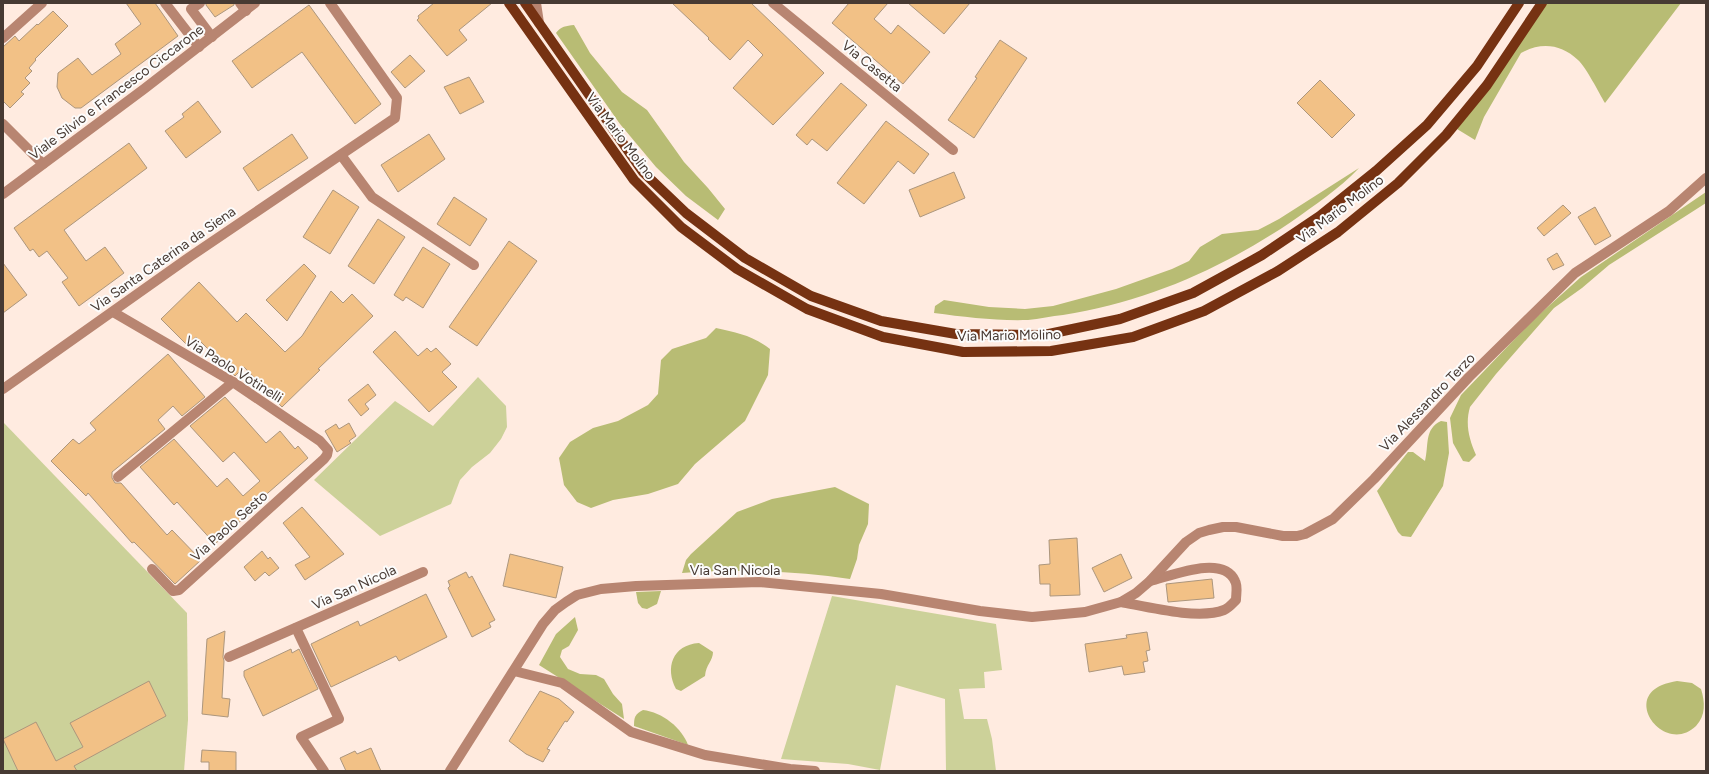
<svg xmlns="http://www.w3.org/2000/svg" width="1709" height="774" font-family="Figtree,sans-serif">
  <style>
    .green { fill: #ccd199 }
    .forest { fill: #b8bc74 }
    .building { fill: #f2c186; stroke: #ac967d }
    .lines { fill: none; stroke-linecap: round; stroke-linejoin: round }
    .minor { stroke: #b88571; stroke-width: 10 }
    .major { stroke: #763212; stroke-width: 10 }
    .labels { text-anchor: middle; stroke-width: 4; stroke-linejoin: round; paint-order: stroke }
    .street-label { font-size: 14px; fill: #473a33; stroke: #fcfcfc }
  </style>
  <rect width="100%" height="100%" fill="#ffebe0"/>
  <g class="green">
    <path d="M478,377l28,29 1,21 -6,12 -11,14 -18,14 -12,13 -9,24 -71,32 -66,-56 81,-79 38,25z"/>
    <path d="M3,422l184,191 1,107 -4,51h-181z"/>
    <path d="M832,596l164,28 6,46 -18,2 1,16 -26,1 5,30h23l5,20 4,32h-50l-1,-72 -49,-14 -16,85 -32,-6 -67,-5z"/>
  </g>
  <g class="forest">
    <path d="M1547,3h134l-76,100c-6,-10 -19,-36 -27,-43 -17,-16 -37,-18 -57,-7l-37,64 -9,23 -18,-11z"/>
    <path d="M574,25l16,28 32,39 25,18 37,52 24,26 17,21 -7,11 -32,-24 -30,-29 -36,-43 -64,-91c5,-7 10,-7 18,-8z"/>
    <path d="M1359,168c-20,21 -44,37 -68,54 -70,47 -145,80 -228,93 -11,1 -24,4 -35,5 -32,1 -63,-3 -94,-7l1,-7 9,-6 45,7 36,2 28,-3 63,-17 56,-20 17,-8 11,-14 22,-13 36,-4 21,-11z"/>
    <path d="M1706,192v11l-97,62 -27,23 -28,20 -58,66 -26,33c-5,17 -1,32 6,48l-7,7 -6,-1 -10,-18 -3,-25 11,-23 71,-74 49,-44z"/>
    <path d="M716,328c21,5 36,7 54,21l-2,26 -23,46 -50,43 -17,20 -30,10 -35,6 -22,8 -14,-6 -13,-17 -5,-27 11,-16 23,-14 25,-7 30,-16 10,-11 3,-34 11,-11 34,-11z"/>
    <path d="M1441,421l6,1 2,31 -6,33 -32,51 -9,-1 -4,-4 -21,-41 31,-39h5l12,9c4,-16 -1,-32 16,-40z"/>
    <path d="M835,487l34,17 -1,20 -9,21 -2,14 -7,20c-56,-8 -112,-10 -168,-6l4,-13 5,-6 46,-42 35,-13z"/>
    <path d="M661,591l-4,13 -10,5 -5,-1 -4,-5 -2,-11z"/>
    <path d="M575,617l3,13 -9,16 -7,4 -2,7 8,12 12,5 16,1 8,4 9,15 9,10 2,15 -85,-54 17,-31z"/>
    <path d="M699,643l14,9c0,9 -7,12 -8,24l-24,15 -5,-2c-11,-21 -4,-44 23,-46z"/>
    <path d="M1677,681l15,2 9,6c4,13 5,26 -5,37 -30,29 -73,-25 -34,-41 4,-2 10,-3 15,-4z"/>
    <path d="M643,710c19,2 39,18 45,35l-54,-19c0,-9 1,-12 9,-16z"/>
  </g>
  <g class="building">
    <path d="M126,3h29l23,33 -97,72h-6l-13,-10 -5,-11 1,-14 20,-15 14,17 29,-21 -6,-10 26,-20z"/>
    <path d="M206,3h28v2l-19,12 -9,-12z"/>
    <path d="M434,3h58l-33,27 8,10 -20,16 -30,-36 2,-2 -1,-2z"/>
    <path d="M672,3h79l73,70 -51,52 -40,-37 30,-33 -15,-15 -18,20 -22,-21 1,-1z"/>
    <path d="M849,3h39l-14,16 17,15 7,-9 32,27 -27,32 -71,-61z"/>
    <path d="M908,3h62l-26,31z"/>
    <path d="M309,5l72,99 -26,20 -53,-72 -50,36 -20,-27z"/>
    <path d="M53,11l15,15 -33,33 1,1 -7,8 3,3 -7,7 5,5 -9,9 3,2 -14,14 -7,-7v-54l12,-11 4,5 18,-17 1,1z"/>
    <path d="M1000,40l27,18 -53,80 -26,-18 29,-42 -2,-1z"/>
    <path d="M410,55l15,16 -20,17 -14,-16z"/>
    <path d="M469,77l15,25 -24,12 -16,-27z"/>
    <path d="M1320,80l35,35 -23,23 -35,-35z"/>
    <path d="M841,83l26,22 -40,46 -15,-12 -5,6 -11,-10z"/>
    <path d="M198,101l23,31 -35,26 -21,-27 19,-14 -2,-3z"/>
    <path d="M886,121l43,33 -15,20 -16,-13 -34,43 -27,-21z"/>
    <path d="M292,134l16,24 -50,33 -15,-23z"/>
    <path d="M429,134l16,25 -47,33 -17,-27z"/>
    <path d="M129,143l18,25 -83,62 22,31 19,-14 19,26 -45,33 -17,-24 6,-4 -21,-27 -8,6 -6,-8 -3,2 -16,-23z"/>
    <path d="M954,172l11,26 -45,19 -11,-27z"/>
    <path d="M333,190l26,17 -29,47 -27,-17z"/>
    <path d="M454,197l33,22 -17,27 -33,-22z"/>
    <path d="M1563,205l8,8 -27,23 -7,-8z"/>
    <path d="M1595,207l16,29 -16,9 -17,-28z"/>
    <path d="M378,219l27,18 -31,47 -26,-18z"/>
    <path d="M509,241l28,20 -60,85 -28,-19z"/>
    <path d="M423,247l27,17 -27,44 -17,-11 -3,4 -9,-6z"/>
    <path d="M1557,253l7,12 -11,5 -6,-11z"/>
    <path d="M3,263l24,32 -24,18z"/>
    <path d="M304,264l12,12 -29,45 -21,-21z"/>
    <path d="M199,282l38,40 9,-9 39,39 17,-16 29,-45 12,12 9,-9 21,22 -55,53 2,1 -38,37 -38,-40 -9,9 -39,-39 -9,8 -26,-26z"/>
    <path d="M395,331l23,25 9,-8 4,4 5,-4 15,16 -9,8 15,15 -28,25 -56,-60z"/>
    <path d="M168,354l37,43 -23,19 -9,-10 -15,14 7,9 -53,43v6l3,5h6l46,52 5,-5 29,30 -26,24 -41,-42 -2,1 -44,-50 -2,3 -35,-35 22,-22 6,5 17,-14 -6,-7z"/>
    <path d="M368,384l8,11 -11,9 4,5 -8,7 -13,-16z"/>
    <path d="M225,397l41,46 14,-12 15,18 3,-3 10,12 -55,48 2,2 -40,36 -38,-42 -3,3 -34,-38 34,-28 43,48 10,-9 16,18 17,-15 -26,-29 -11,10 -33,-36z"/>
    <path d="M349,423l7,13 -7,5 2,2 -14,9 -12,-21 11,-7 3,5z"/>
    <path d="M302,507l42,47 -39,26 -10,-15 15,-8 -27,-34z"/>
    <path d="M1077,538l3,57 -30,1v-12h-10l-1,-19 11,-1 -1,-24z"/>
    <path d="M262,551l6,8 2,-2 9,11 -10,8 -4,-4 -10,9 -11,-14z"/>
    <path d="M510,554l53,13 -7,31 -53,-12z"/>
    <path d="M1121,554l11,24 -28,14 -12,-24z"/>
    <path d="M466,572l3,6 3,-2 23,44 -6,3 2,4 -19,10 -24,-49 2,-2 -2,-5z"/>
    <path d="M1212,579l2,19 -46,4 -2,-18z"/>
    <path d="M426,594l21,43 -48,24 -3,-5 -65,31 -20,-43 47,-23 2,5z"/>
    <path d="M225,631l-2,26 1,4 -2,37 8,1 -2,18 -26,-3 5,-75z"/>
    <path d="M1147,632l3,18 -4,1 2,10 -5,1 2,10 -21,3 -2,-9 -33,6 -4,-28 42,-6 -1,-3z"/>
    <path d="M291,649l1,4 7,-4 19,40 -55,27 -19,-40v-5z"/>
    <path d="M149,681l17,35 -92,50 3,5h-59l-15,-32 33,-17 20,39 27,-14 -13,-24z"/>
    <path d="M540,691l19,8 15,13 -7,10 -2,-1 -18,28 3,1 -7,12 -17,-8 -17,-13z"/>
    <path d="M371,748l10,23h-35l-6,-13 15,-7 2,3z"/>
    <path d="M202,750l34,2v19h-27v-9h-8z"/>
  </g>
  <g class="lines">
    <g class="minor">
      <path d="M165,3l34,44"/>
      <path d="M200,3l-9,6 21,28"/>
      <path d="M240,3l6,8"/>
      <path d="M536,3l3,20"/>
      <path d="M773,3l180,147"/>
      <path d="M3,38l39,-35"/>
      <path d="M3,124l40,40"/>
      <path d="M341,155l31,42 102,68"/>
      <path d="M3,194l141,-105 111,-86"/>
      <path d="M113,312l120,70 87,59 8,9 -1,5 -3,4 -145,131 -6,1 -21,-22"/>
      <path d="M3,389l188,-133 204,-138 2,-20 -67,-95"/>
      <path d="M118,477l115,-95"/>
      <path d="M1121,602c27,5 78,18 103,8 5,-2 8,-6 12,-10 0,-6 2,-14 -1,-19 -12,-27 -64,-5 -85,0"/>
      <path d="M296,628l43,91 -38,18 23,34"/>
      <path d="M229,657l194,-85"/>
      <path d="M514,671l48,12 69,49 74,23 85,14 25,2"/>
      <path d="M450,771l93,-147 12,-14 11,-8 11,-7 24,-6 35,-3 123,-4 122,12 99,17 52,6 53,-5 36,-10 15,-9 14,-12 36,-39 13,-9 10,-3 14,-3h13l47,9h14l8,-2 28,-15 41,-40 95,-102 106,-104 94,-62 37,-33"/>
    </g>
    <g class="major">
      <path d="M509,3l125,177 47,47 56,42 70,40 76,28 80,15 88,-1 82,-14 71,-26 74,-40 60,-39 60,-49 48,-48 41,-50 55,-82"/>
      <path d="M525,3l118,169 43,41 59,45 66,38 70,25 75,13 88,1 76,-16 73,-26 69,-38 58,-39 56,-45 51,-46 50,-59 42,-63"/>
    </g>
  </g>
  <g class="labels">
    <g class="street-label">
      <text transform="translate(872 66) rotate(39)" y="5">Via Casetta</text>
      <text transform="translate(116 92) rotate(-37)" y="5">Viale Silvio e Francesco Ciccarone</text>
      <text transform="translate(621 136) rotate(53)" y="5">Via Mario Molino</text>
      <text transform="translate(1340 209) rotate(-37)" y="5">Via Mario Molino</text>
      <text transform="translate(163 259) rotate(-35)" y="5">Via Santa Caterina da Siena</text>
      <text transform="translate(1009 335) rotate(-1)" y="5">Via Mario Molino</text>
      <text transform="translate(234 369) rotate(32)" y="5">Via Paolo Votinelli</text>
      <text transform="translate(1427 402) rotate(-46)" y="5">Via Alessandro Terzo</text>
      <text transform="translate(229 526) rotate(-42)" y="5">Via Paolo Sesto</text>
      <text x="735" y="575">Via San Nicola</text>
      <text transform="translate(354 587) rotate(-24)" y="5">Via San Nicola</text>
    </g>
  </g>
  <rect width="1709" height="774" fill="none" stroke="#473a33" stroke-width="8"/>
</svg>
